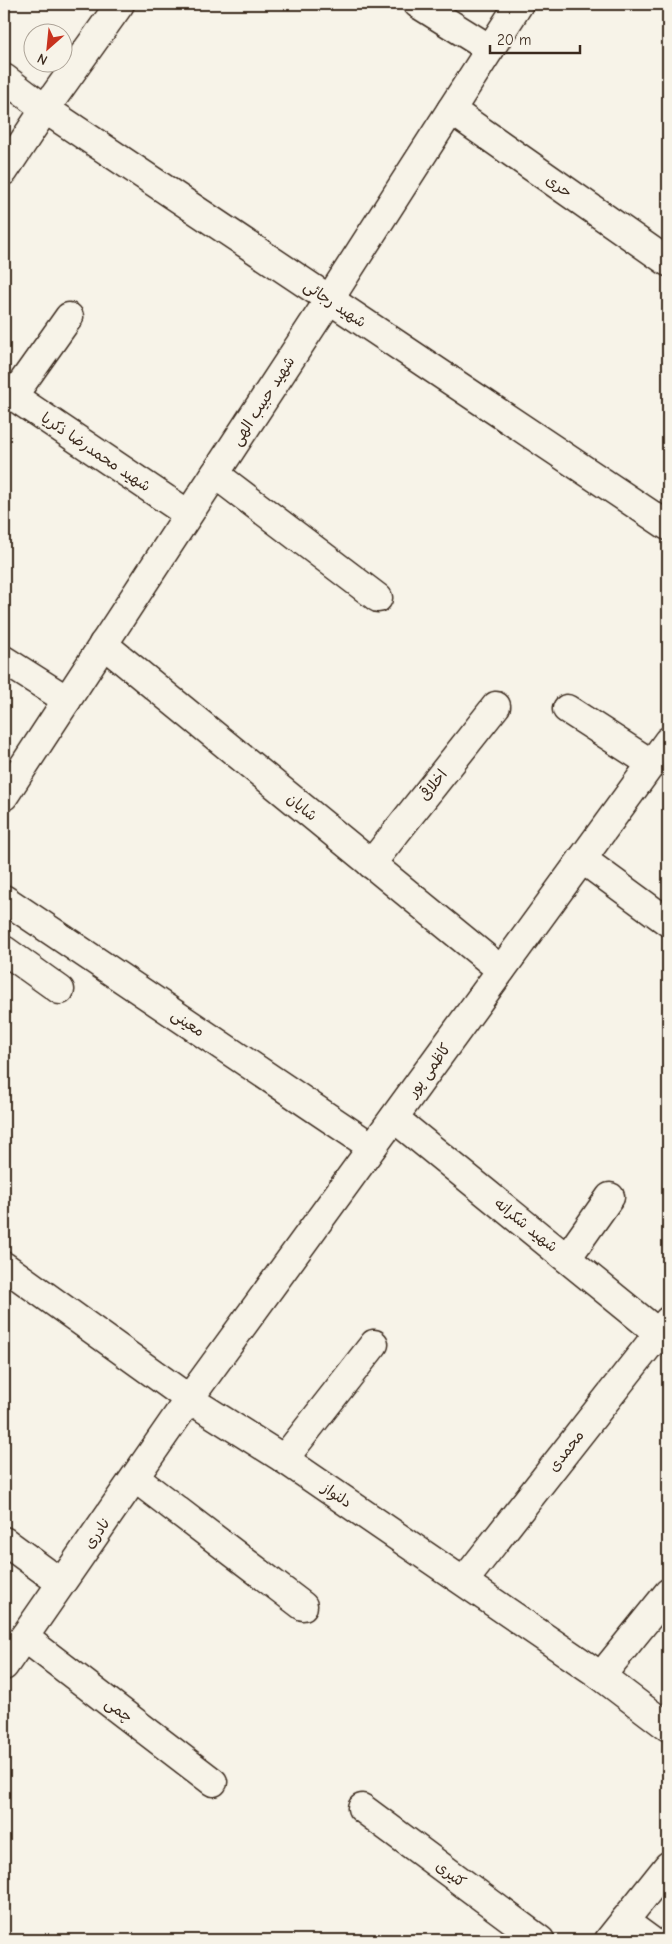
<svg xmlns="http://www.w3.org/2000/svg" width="672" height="1944" font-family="'Comic Neue','Playpen Sans Arabic',sans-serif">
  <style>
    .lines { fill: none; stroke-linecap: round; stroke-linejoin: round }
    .minor-casing { stroke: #3b2a1e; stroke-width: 31 }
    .minor { stroke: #f7f3e8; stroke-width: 28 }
    .labels { text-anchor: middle; stroke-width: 4; stroke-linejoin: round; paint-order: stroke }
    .street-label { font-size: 15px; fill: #3b2a1e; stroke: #f7f3e8 }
  </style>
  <rect width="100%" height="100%" fill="#f7f3e8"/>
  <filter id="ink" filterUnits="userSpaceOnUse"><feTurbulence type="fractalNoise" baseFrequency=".02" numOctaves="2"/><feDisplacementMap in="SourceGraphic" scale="10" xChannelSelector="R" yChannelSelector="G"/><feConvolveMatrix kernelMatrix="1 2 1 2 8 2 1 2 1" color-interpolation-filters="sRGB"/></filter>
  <g filter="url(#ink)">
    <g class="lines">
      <g class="minor-casing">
        <g id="minor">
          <path d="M418,4l72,45"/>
          <path d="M4,78l41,31 623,417"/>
          <path d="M451,110l217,152"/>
          <path d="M4,171l41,-62 75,-105"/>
          <path d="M4,390l184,124"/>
          <path d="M13,396l56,-79"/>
          <path d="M215,474l163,124"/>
          <path d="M103,644l398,326"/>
          <path d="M4,660l63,40"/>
          <path d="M567,709l85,55"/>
          <path d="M4,796l325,-496 190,-296"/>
          <path d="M582,859l86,63"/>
          <path d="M371,864l125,-158"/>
          <path d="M4,899l368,248"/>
          <path d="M4,950l56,40"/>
          <path d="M394,1118l274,223"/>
          <path d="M567,1258l43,-61"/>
          <path d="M4,1266l185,133 95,60 317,217 67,51"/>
          <path d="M284,1459l90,-115"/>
          <path d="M135,1478l168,128"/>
          <path d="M4,1541l57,42"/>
          <path d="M464,1581l204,-260"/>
          <path d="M24,1637l189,145"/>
          <path d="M4,1666l185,-267 479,-658"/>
          <path d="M601,1676l67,-83"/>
          <path d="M362,1808l178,132"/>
          <path d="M624,1921l26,19"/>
          <path d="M609,1940l59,-74"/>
        </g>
      </g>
      <use href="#minor" class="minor"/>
    </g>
  </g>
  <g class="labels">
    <g class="street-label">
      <text transform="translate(559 186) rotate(35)" y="5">حری</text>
      <text transform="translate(335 304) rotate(34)" y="5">شهید رجائی</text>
      <text transform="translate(263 401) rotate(-57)" y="5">شهید حبیب الهی</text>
      <text transform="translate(96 452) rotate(34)" y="5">شهید محمدرضا ذکریا</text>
      <text transform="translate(433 785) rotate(-52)" y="5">اخلاقی</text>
      <text transform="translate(302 807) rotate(39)" y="5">شایان</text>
      <text transform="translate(188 1023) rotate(34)" y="5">معینی</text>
      <text transform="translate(429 1070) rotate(-54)" y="5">کاظمی پور</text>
      <text transform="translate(526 1225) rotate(39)" y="5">شهید شکرانه</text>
      <text transform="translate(566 1451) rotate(-52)" y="5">محمدی</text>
      <text transform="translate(337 1495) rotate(34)" y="5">دلنواز</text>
      <text transform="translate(97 1533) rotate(-55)" y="5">نادری</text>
      <text transform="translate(119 1710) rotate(37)" y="5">چمی</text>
      <text transform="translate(451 1874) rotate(37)" y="5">کثیری</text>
    </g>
  </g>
  <rect width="672" height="1944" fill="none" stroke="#f7f3e8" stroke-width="20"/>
  <rect x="10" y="10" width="652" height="1924" fill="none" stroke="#3b2a1e" stroke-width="2" filter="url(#ink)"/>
  <g transform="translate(48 48) rotate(207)"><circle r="24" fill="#f7f3e8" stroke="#aca397"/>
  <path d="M0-4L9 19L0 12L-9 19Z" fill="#c8321e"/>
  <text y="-8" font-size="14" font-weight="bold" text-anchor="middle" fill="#3b2a1e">N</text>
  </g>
  <path d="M490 45v8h90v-8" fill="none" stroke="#3b2a1e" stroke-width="2.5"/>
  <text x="497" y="45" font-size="15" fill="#3b2a1e" stroke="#f7f3e8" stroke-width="4" paint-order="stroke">20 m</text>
</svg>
